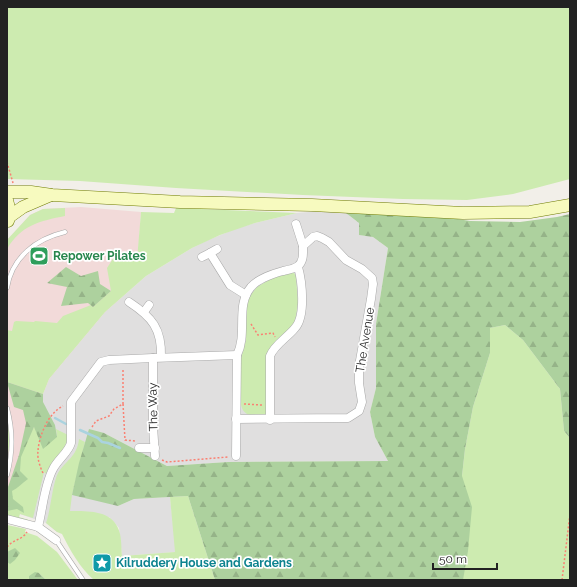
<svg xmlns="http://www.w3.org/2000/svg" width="577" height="587" font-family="Raleway,sans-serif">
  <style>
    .residential { fill: #e0dfdf }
    .commercial { fill: #f2dad9 }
    .grass { fill: #cdebb0 }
    .forest { fill: url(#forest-firs) }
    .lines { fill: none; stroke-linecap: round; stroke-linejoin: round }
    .stream { stroke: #aad3df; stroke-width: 2.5 }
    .service-casing { stroke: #a9a9a9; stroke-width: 5 }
    .minor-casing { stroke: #a9a9a9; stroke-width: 9 }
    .secondary-casing { stroke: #707d05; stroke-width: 13 }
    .path { stroke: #fa8072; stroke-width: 1.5; stroke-dasharray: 2 2; stroke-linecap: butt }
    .service { stroke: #fff; stroke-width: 4 }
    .minor { stroke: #fff; stroke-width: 8 }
    .secondary { stroke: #f7fabf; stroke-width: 12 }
    .labels { text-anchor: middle; stroke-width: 3.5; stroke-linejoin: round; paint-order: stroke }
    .leisure-label { font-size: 12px; font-weight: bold; fill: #27864d; stroke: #fff; text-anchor: start }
    .street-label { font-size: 12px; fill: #222; stroke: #fff }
    .culture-label { font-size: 12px; font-weight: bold; fill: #0d838f; stroke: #fff; text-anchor: start }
  </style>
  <defs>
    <pattern id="forest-firs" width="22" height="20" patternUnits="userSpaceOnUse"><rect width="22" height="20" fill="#add19e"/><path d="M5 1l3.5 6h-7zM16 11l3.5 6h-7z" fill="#95b388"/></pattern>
  </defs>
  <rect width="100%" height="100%" fill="#f2efe9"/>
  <path class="residential" d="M319,211l27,2 13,10v12l14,2 15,11 -12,76v64l-6,24 5,25 13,24 -160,1 -61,4 -63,-33 14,73 16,-7 36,-2 6,55 -54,4 -3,-28 -5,-6 -5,-5 -52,15 -11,-9 -26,-9 23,-112v-8l6,-15 56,-67 41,-36 46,-28 14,-7 29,-12 20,-6 42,-10z"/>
  <path class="commercial" d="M81,207l60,5 -5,72 -31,28 -56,67 -6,15v8l-36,100v-262l23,-25 13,-6z"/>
  <g class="grass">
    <path d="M7,7h563v172l-57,15 -46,6 -64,-1 -100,-4 -127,-7 -96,-7 -73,-2z"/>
    <path d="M65,208v8c-25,5 -44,9 -58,33v-9l23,-25 13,-6z"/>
    <path d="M176,208l121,5 -42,10 -35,12 -28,13 -46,28 -41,36 -56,67 -6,15 -36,-12v-52l5,1 2,-9 2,-1 18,1 1,-1 22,2 6,-7 28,-11 2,2 18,-16 -4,-23 9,-14 21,6 4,-48 33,1z"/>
    <path d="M291,272l3,1 2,3 2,27 -3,20 -23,24 -5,66 -1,2c-10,1 -22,3 -25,-10v-47l5,-18v-28l2,-14 9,-11 15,-9z"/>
    <path d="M505,325l18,15 37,49 4,42 6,7v142h-107l-1,-104 3,-27 8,-42 17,-54v-25z"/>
    <path d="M7,416l3,23 -3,23z"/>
    <path d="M34,427l23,10 -1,-8 12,6c-2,18 -16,23 -22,39l-2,-2 -11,46 -13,-4 -1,3 10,3 -1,1 -21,-5v-14l14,-50z"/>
    <path d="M79,439l6,3 -13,53 -2,16c16,0 41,-1 48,17 4,8 3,19 4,28l53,-4 -5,-55 18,-1 27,84h-121c-14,-12 -24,-30 -32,-46l-5,-2 -11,-9c5,-14 6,-38 12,-50 8,-13 19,-16 21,-34z"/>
    <path d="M7,525l19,4 -1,3 12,4 20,16 21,28h-32l-7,-7 -10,3v4h-22z"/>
  </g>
  <g class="forest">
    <path d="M346,213l93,3 31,5 50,1 37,-5 13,-3v224l-6,-7 -4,-42 -37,-49 -18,-15 -15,3v25l-17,54 -8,42 -3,27 10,31 -4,44 -5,29h-248l-27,-84 -54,3 -16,7 -46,-11 7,-32 10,-34 15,4 63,33 61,-4 160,-1 -13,-24 -5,-25 6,-24v-64l12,-76 -15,-11 -14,-2v-12z"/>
    <path d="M66,267l15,9 17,-5 2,13 11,7 -18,16 -5,-4 -27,3 6,-19 -20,-4z"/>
    <path d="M7,382l36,12v8l12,23 2,12 -14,12 -9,-22 -13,30 -1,14 8,8c-6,4 -10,9 -16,12l1,8 10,8 1,6 -7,-4 -10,2v-21l12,-35 7,-32 -3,-13 -9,-3z"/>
    <path d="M15,548l5,5 -5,7 -5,4 -3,-2v-10z"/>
    <path d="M35,572l4,1 7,7h-17v-4z"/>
  </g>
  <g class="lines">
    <g class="stream">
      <path d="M55,418l11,6"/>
      <path d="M80,430l18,8 4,4 6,1 12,5"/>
    </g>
    <g class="service-casing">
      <g id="service">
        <path d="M7,288c5,-31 29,-49 58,-56"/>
        <path d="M7,408c6,22 6,45 0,67"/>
        <path d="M56,540l27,40"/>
      </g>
    </g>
    <g class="minor-casing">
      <g id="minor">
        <path d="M296,224l7,22"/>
        <path d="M210,253l7,-4"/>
        <path d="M202,257l8,-4 20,32 16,10"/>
        <path d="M129,302c23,15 33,27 32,55"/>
        <path d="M144,312l5,-7"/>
        <path d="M153,358v68l2,30"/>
        <path d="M236,419l112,-1 11,-7 3,-9 -3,-19v-17l12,-67 2,-15 -1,-6 -10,-9 -16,-9 -17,-18 -7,-4 -5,-2 -4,1 -10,9c0,7 1,15 -5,20 -4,3 -10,4 -15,5 -11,3 -24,7 -32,16 -16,19 -3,46 -14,68"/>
        <path d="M270,420v-64c4,-11 18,-19 25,-28 11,-12 7,-47 3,-61"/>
        <path d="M139,448h16"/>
        <path d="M7,519l31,8 18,13"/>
        <path d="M38,527c5,-19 6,-41 15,-58 5,-10 15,-16 18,-26v-41l30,-40 8,-2 44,-2 84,-3 -1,101"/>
      </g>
    </g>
    <g class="secondary-casing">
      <g id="secondary">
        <path d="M7,192h24l21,3 128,7 132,3 151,8 67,-1 40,-7"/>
        <path d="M7,200l3,12 -2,9"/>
        <path d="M9,217l14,-10 28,-12"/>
      </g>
    </g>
    <g class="path">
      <path d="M7,162l6,21"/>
      <path d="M251,324l7,11 15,-2 2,4"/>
      <path d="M123,404l2,36 10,1"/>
      <path d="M244,404l18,1"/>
      <path d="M92,427l4,-6 13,-5 5,-7 9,-5v-36"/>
      <path d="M162,460l5,2 61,-5"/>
      <path d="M43,473c-3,-6 -6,-15 -5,-22 1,-15 10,-38 25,-45"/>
      <path d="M7,547c8,-9 14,-6 20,-15"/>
      <path d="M562,580l8,-66"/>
    </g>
    <use href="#service" class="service"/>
    <use href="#minor" class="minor"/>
    <use href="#secondary" class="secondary"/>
  </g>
  <defs>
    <g id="stadium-square" transform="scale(1)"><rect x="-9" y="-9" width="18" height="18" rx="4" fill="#2e9e5b" stroke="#fff"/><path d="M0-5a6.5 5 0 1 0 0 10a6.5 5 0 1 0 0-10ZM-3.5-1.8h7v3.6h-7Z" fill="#fff"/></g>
    <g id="sight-square" transform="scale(1)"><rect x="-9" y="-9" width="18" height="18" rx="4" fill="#0f9aa8" stroke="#fff"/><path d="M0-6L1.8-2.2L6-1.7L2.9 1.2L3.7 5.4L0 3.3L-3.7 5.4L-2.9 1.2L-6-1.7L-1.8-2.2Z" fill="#fff"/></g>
  </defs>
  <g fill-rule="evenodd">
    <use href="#stadium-square" x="39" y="256"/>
    <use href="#sight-square" x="102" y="563"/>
  </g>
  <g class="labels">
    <g class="leisure-label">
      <text x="53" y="260">Repower Pilates</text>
    </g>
    <g class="street-label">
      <text transform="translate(365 340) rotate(-81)" y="4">The Avenue</text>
      <text transform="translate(153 407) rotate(-91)" y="4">The Way</text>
    </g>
    <g class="culture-label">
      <text x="116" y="567">Kilruddery House and Gardens</text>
    </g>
  </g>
  <rect width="577" height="587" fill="none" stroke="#222222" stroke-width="16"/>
  <path d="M433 563v6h64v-6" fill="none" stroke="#222222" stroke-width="2"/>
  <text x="439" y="563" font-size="12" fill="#222222" stroke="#ffffff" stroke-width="3" paint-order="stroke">50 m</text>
</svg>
